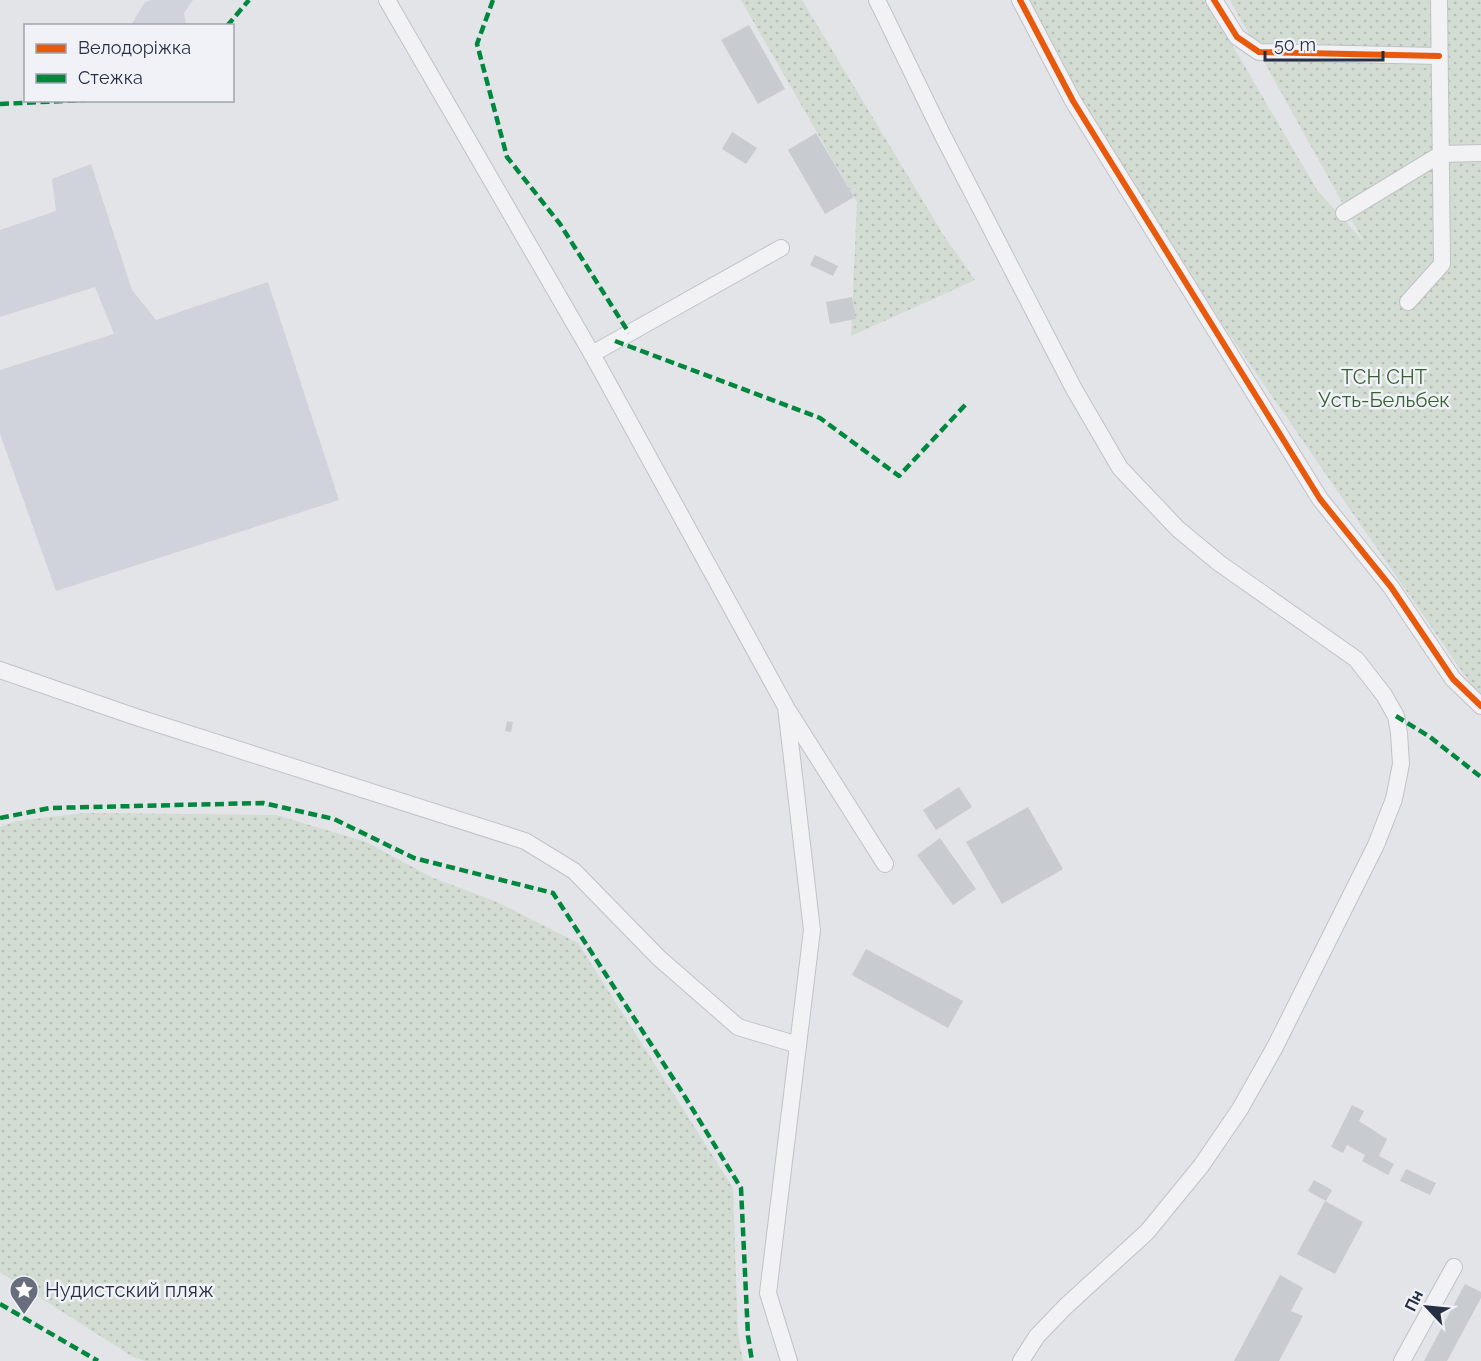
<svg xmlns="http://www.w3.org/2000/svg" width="1481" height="1361" font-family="Raleway,sans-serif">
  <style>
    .built { fill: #d0d3db }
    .grass { fill: url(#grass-dots) }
    .building { fill: #c8cbcf }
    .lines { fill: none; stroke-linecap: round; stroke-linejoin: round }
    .minor-casing { stroke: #c0c2c6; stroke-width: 18 }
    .minor { stroke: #f2f2f4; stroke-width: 16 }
    .quiet { stroke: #00873e; stroke-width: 4.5; stroke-dasharray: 9 4.5; stroke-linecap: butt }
    .cycleway-casing { stroke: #f0f2f7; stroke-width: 10 }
    .cycleway { stroke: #e8590c; stroke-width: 6 }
    .labels { text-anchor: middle; stroke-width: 5; stroke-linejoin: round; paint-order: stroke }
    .park-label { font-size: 20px; fill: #376033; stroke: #f0f2f7 }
    .poi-label { font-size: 20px; fill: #272f43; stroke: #f0f2f7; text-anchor: start }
  </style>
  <defs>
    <pattern id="grass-dots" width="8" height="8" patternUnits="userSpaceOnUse" patternTransform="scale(1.5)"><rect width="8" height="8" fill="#d2dcd2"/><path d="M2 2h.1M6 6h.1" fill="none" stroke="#b4bdb6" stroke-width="1.8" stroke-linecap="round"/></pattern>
  </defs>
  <rect width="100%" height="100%" fill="#e2e4e8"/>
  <g class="built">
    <path d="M152,0h41l-9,13 2,12h-55l14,-23z"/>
    <path d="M91,164l41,126 24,30 112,-38 71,218 -283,91 -56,-157v-64l114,-36 -19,-47 -95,30v-87l56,-19 -4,-32z"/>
  </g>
  <g class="grass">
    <path d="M741,0h61l142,236 31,44 -124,56 6,-134z"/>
    <path d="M1018,0h188l111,190 47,52 -134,-242h251v699l-254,-368z"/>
    <path d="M85,813l191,2 90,27 65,35 66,25 81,41 155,245 5,147 5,26h-598l-12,-4 -133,-85v-445l16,-6z"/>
  </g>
  <g class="building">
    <path d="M749,25l36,64 -27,15 -37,-64z"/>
    <path d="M732,132l25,16 -11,16 -24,-15z"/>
    <path d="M816,133l38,64 -29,17 -37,-64z"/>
    <path d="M815,255l23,11 -5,10 -23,-11z"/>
    <path d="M852,297l4,22 -26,5 -4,-22z"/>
    <path d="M507,721l6,1 -2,10 -6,-1z"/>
    <path d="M959,787l13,20 -36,23 -13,-20z"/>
    <path d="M1028,807l35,62 -61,35 -36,-62z"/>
    <path d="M940,838l36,51 -23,16 -36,-50z"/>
    <path d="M866,949l97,52 -15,27 -96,-53z"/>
    <path d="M1352,1105l12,6 -5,10 28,18 -8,17 15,8 -6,11 -26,-14 3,-6 -18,-10 -4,8 -12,-6z"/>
    <path d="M1406,1169l30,14 -6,12 -30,-14z"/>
    <path d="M1314,1180l18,10 -6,11 -18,-10z"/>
    <path d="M1325,1201l38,21 -28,52 -38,-20z"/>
    <path d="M1280,1275l23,13 -12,23 12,5 -24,45h-45z"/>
    <path d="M1465,1284l16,8v6l-34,63h-23z"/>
  </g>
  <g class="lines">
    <g class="minor-casing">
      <g id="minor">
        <path d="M387,0l205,354 194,353 26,223 -44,363 21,68"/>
        <path d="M877,0l65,134 132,255 46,79 58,61 41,34 137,96 28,36 12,21 3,17 2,31 -7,35 -18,46 -101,202 -35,62 -39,57 -54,66 -81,74 -29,30 -16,25"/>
        <path d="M1020,0l53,101 247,398 71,88 62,92 28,27"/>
        <path d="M1214,0l23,37 22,15 180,4"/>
        <path d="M1344,213l97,-59 40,-1"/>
        <path d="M1408,302l34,-38 -3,-264"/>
        <path d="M592,354l189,-106"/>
        <path d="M0,670l136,47 389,124 49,30 85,87 79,69 60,18"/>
        <path d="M789,712l96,152"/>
        <path d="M1402,1361l52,-94"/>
      </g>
    </g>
    <use href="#minor" class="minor"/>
    <g class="quiet">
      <path d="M493,0l-16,44 30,113 53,67 69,109"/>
      <path d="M227,26l22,-26"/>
      <path d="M0,104l86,-4"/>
      <path d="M615,341l205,77 79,58 69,-74"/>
      <path d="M1396,716l34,21 51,40"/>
      <path d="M0,818l50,-10 213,-5 71,16 80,39 139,35 129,199 59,96 7,148 4,25"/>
      <path d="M0,1304l98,57"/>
    </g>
    <g class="cycleway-casing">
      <g id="cycleway">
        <path d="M1020,0l53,101 247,398 71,88 62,92 28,27"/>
        <path d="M1214,0l23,37 22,15 180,4"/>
      </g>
    </g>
    <use href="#cycleway" class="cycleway"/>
  </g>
  <defs>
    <g id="sight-pin" transform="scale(1.5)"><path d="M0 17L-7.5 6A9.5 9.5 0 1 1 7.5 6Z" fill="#686e7d" stroke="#f0f2f7"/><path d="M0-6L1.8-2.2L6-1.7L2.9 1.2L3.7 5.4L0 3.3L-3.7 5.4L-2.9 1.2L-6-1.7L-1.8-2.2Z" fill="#fff"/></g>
  </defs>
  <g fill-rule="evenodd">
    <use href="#sight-pin" x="24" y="1290"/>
  </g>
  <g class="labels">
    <g class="park-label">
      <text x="1384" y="384">ТСН СНТ<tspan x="1384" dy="23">Усть-Бельбек</tspan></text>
    </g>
    <g class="poi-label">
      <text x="45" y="1297">Нудистский пляж</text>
    </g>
  </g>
  <rect x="24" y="24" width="210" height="78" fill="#f0f2f7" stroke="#a0a4af" stroke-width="1.5"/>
  <rect x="36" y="44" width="30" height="9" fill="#e8590c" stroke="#a0a4af" stroke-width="1.5"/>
  <text x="78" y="54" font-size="18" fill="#272f43">Велодоріжка</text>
  <rect x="36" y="74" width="30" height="9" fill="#00873e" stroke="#a0a4af" stroke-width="1.5"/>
  <text x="78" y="84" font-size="18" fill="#272f43">Стежка</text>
  <g transform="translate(1427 1307) rotate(296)" stroke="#f0f2f7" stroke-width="4.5" paint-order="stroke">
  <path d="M0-4.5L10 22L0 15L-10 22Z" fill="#272f43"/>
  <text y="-9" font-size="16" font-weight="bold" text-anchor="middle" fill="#272f43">Пн</text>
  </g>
  <path d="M1265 51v9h118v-9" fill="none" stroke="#272f43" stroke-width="3"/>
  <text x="1274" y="51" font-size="18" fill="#272f43" stroke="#f0f2f7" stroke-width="4.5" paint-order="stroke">50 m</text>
</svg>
